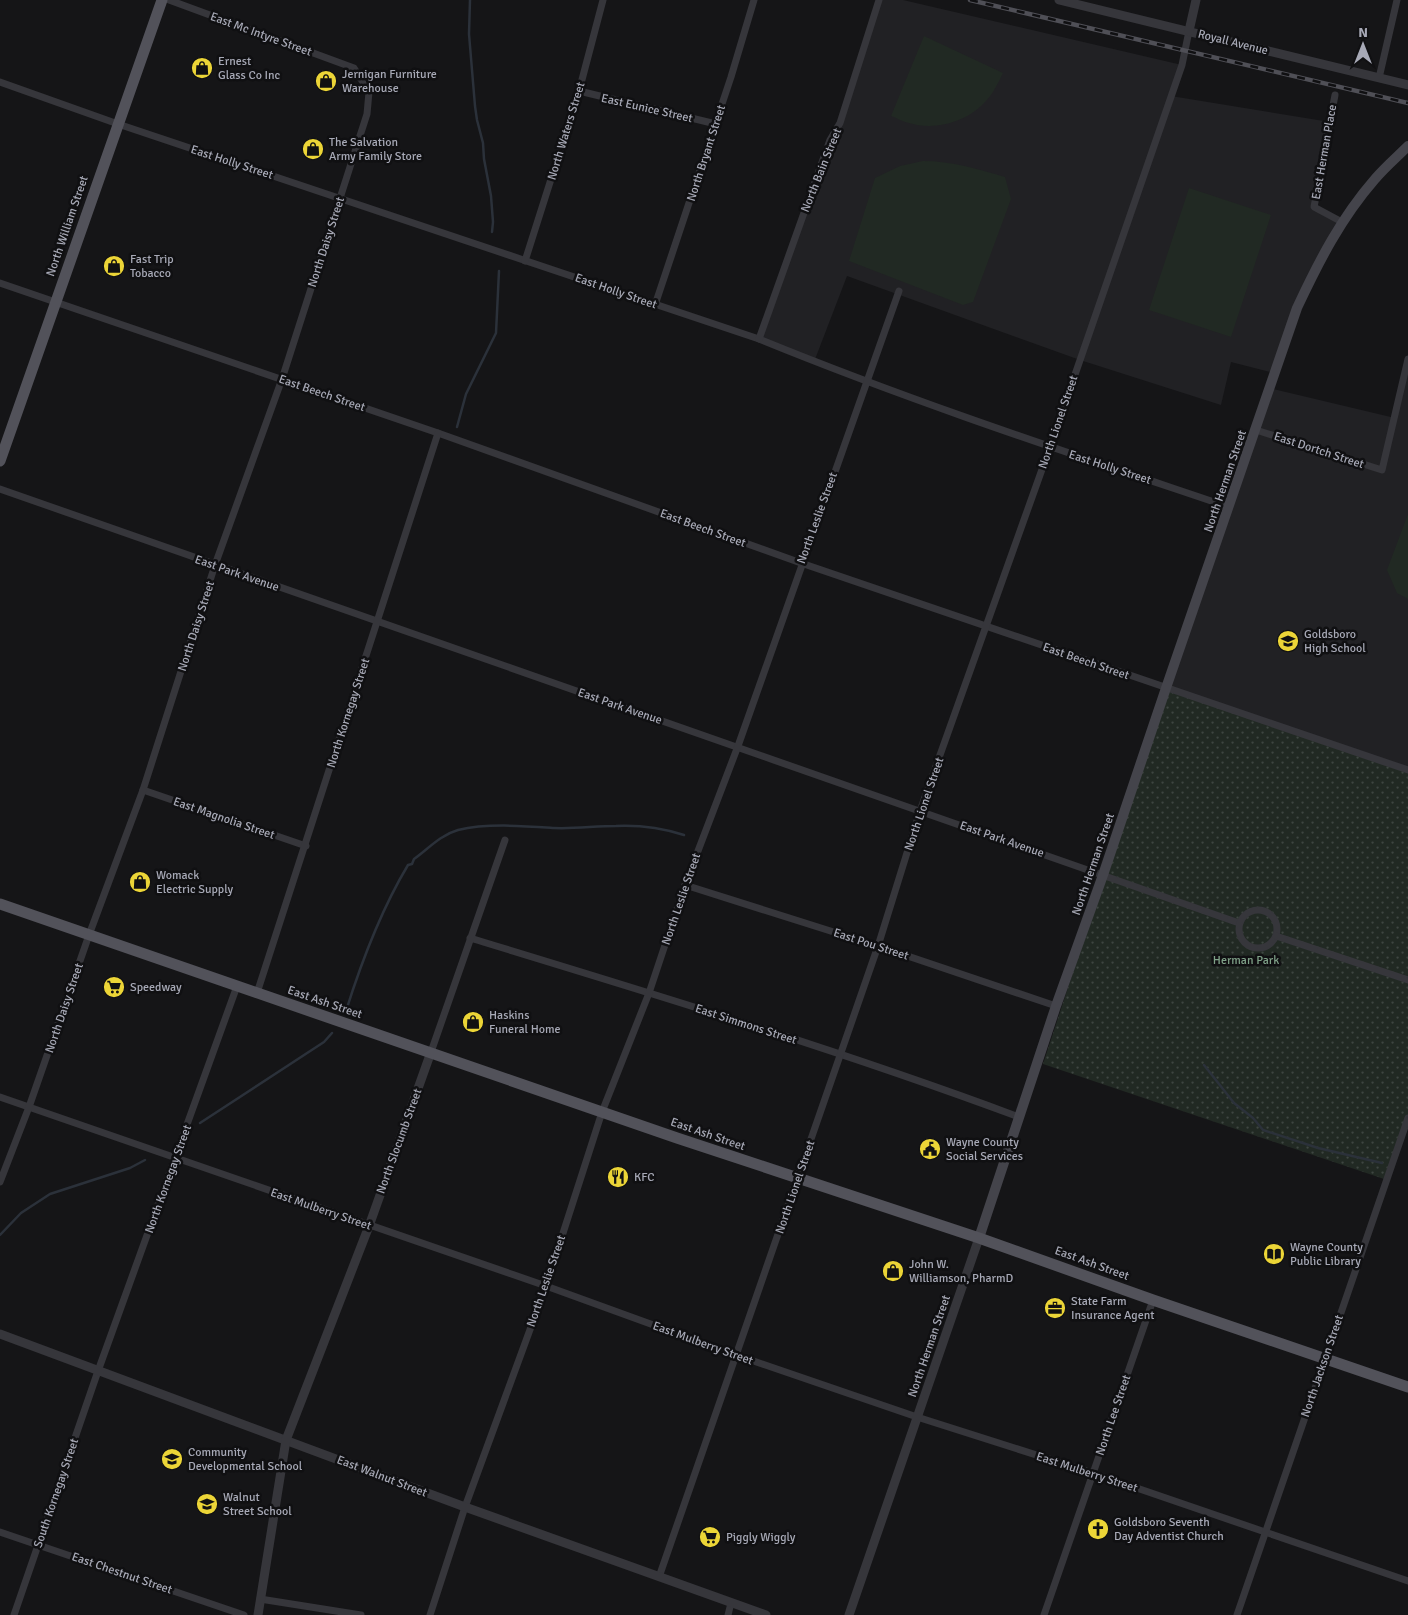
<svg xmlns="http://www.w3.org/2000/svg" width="1408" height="1615" font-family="Signika,sans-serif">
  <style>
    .built { fill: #212124 }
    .grass { fill: #212923 }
    .park { fill: url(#park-dots) }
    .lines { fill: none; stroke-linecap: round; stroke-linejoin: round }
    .stream { stroke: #2b313a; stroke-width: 2.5 }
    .minor { stroke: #36363b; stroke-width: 7 }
    .tertiary { stroke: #36363b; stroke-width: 9 }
    .secondary { stroke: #44444b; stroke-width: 10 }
    .primary { stroke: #52525a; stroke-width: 11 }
    .rail-casing { stroke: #4f4f56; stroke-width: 4.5 }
    .rail { stroke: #101012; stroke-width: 2.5; stroke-dasharray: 8; stroke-linecap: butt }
    .labels { text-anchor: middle; stroke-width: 5; stroke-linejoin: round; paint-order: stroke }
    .street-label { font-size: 12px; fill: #a7a9b6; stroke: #101012 }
    .poi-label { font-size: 12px; fill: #a7a9b6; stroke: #101012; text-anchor: start }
    .park-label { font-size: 12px; fill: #7fa188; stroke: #101012 }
  </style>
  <defs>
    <pattern id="park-dots" width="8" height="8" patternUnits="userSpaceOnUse" patternTransform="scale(1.25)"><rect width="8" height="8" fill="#212923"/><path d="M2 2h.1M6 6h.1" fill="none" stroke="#3e4541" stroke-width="1.8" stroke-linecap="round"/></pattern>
  </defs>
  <rect width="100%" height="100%" fill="#151517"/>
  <g class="built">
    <path d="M878,0h25l279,65 -11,31 159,26 -16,85 28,15 -24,39 -44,112 -43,-11 -10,43 -141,-45 -233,-84 -33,86 -55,-23 76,-206z"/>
    <path d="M1408,369v401l-242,-82 103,-300 126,30z"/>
  </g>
  <g class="grass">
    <path d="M924,36l79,37c-5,10 -10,21 -18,29 -18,20 -50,29 -76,21 -6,-1 -12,-5 -18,-7z"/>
    <path d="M923,161c29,0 55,8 82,16l6,22 -38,103 -10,3 -114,-44 26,-83 25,-12z"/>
    <path d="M1189,188l82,27 -40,122 -82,-27z"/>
    <path d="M1408,514v85l-11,-6 -10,-23z"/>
  </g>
  <path class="park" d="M1166,688l242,82v348l-21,62 -344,-116z"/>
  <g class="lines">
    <g class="stream">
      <path d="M470,0l-1,34 6,72 2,14 6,23 1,16 7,37 2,26 -1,10"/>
      <path d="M457,427l9,-33 30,-61 3,-62"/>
      <path d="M346,1011c16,-51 35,-101 62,-146l4,-1 2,-5c14,-10 26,-24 44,-29 29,-7 67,-4 96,-2 21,1 41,-2 62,-2 23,-1 46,2 68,9"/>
      <path d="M1204,1065l30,38 19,15 10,12 55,18 64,15"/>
      <path d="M200,1123l124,-81 8,-9"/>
      <path d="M0,1235l21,-22 29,-19 80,-26 15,-8"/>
    </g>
    <g class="minor">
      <path d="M1379,78l18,-78"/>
      <path d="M0,82l118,42 641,215c154,63 313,115 470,168"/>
      <path d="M579,91l137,33"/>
      <path d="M1335,95l-21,112 28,15"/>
      <path d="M525,261l54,-170 24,-91"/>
      <path d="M0,283l438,150 363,130 607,207"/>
      <path d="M655,305l76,-228 23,-77"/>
      <path d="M759,339l71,-199 10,-17 39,-123"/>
      <path d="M1256,430l126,40 26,-111"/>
      <path d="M0,489l1239,434"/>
      <path d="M143,790l163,56"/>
      <path d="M685,885l193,61 178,60"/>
      <circle cx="1258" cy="929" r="19"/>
      <path d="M1276,936l132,44"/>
      <path d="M470,938c184,56 369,112 549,179"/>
      <path d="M257,993l181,-560"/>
      <path d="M431,1052l74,-212"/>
      <path d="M0,1097l546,189 190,69 181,62 176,56 315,108"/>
      <path d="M0,1182l29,-75 60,-172 54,-145 72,-225 67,-186 85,-265 2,-22 -15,-24 -185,-68"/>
      <path d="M0,1532l244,83"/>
      <path d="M659,1577l219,-631 42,-135 130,-364 132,-382 7,-34"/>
      <path d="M260,1599l101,16"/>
      <path d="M14,1615l84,-244 139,-385"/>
      <path d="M430,1615l35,-108 81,-221 56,-174 47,-119 36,-108 53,-139 161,-455"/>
      <path d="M728,1615l3,-12"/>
      <path d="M1044,1615l109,-315"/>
      <path d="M1237,1615l171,-497"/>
    </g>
    <g class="tertiary">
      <path d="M1059,0l349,85"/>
      <path d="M1189,31l7,-31"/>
      <path d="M0,1334l465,173 301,108"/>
      <path d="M258,1615l28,-175 83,-214 62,-174"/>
      <path d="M849,1615l130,-377"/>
    </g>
    <path class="secondary" d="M979,1238l77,-232 47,-131 63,-187 131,-380c22,-47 44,-90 78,-129 10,-12 22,-22 33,-33"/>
    <g class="primary">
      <path d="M0,461l162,-461"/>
      <path d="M0,904l677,234 302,100 174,62 255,87"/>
    </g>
    <g class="rail-casing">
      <path id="rail" d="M970,0l438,103"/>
    </g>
    <use href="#rail" class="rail"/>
  </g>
  <defs>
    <g id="shop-disc" transform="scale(1.125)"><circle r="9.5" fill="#ecd537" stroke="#101012"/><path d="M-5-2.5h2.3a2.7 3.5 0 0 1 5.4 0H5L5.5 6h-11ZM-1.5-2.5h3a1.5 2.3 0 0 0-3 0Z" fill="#111"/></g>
    <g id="school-disc" transform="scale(1.125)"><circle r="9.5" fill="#ecd537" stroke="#101012"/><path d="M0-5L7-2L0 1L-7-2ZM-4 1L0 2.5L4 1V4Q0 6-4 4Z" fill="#111"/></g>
    <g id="supermarket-disc" transform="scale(1.125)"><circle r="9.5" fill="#ecd537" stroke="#101012"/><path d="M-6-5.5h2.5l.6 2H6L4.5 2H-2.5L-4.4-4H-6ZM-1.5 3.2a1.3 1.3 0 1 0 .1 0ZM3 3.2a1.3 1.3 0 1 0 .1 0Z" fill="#111"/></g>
    <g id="civic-disc" transform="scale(1.125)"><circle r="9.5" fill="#ecd537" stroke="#101012"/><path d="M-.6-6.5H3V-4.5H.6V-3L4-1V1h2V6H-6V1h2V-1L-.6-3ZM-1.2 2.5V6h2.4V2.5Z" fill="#111"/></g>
    <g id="restaurant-disc" transform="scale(1.125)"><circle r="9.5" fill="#ecd537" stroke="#101012"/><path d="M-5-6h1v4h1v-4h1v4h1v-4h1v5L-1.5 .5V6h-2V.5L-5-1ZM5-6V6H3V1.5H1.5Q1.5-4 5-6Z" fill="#111"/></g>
    <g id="library-disc" transform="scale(1.125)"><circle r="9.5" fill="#ecd537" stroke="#101012"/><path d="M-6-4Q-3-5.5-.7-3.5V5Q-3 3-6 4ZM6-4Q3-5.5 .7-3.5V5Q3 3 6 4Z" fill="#111"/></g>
    <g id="office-disc" transform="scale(1.125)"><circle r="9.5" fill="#ecd537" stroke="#101012"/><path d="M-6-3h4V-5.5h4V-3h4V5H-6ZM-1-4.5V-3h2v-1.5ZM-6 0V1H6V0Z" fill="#111"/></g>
    <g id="church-disc" transform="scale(1.125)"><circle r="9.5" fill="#ecd537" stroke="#101012"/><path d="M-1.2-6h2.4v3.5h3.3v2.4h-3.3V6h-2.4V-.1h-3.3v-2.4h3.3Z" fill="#111"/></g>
  </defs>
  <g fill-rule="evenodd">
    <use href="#shop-disc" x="202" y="68"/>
    <use href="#shop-disc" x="326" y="81"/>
    <use href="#shop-disc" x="313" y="149"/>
    <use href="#shop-disc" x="114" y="266"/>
    <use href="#school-disc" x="1288" y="641"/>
    <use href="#shop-disc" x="140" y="882"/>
    <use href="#supermarket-disc" x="114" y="987"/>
    <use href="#shop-disc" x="473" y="1022"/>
    <use href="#civic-disc" x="930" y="1149"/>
    <use href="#restaurant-disc" x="618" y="1177"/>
    <use href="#library-disc" x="1274" y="1254"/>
    <use href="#shop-disc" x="893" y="1271"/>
    <use href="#office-disc" x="1055" y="1308"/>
    <use href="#school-disc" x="172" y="1459"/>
    <use href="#school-disc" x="207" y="1504"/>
    <use href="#church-disc" x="1098" y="1529"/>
    <use href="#supermarket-disc" x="710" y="1537"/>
  </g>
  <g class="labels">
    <g class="street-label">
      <text transform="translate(261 34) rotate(20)" y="4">East Mc Intyre Street</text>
      <text transform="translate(1233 42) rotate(14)" y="4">Royall Avenue</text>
      <text transform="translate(647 108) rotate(13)" y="4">East Eunice Street</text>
      <text transform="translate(566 131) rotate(-73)" y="4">North Waters Street</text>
      <text transform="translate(1324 152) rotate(-80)" y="4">East Herman Place</text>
      <text transform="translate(706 153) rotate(-72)" y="4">North Bryant Street</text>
      <text transform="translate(232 162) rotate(18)" y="4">East Holly Street</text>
      <text transform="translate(821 170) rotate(-68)" y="4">North Bain Street</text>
      <text transform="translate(67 226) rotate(-71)" y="4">North William Street</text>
      <text transform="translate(326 242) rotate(-72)" y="4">North Daisy Street</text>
      <text transform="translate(616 291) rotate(19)" y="4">East Holly Street</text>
      <text transform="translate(322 393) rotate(19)" y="4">East Beech Street</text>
      <text transform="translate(1058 422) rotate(-71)" y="4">North Lionel Street</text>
      <text transform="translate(1319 450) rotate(18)" y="4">East Dortch Street</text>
      <text transform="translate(1110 467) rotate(18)" y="4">East Holly Street</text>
      <text transform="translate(1225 481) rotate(-71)" y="4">North Herman Street</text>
      <text transform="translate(817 518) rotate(-70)" y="4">North Leslie Street</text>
      <text transform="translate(703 528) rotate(20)" y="4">East Beech Street</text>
      <text transform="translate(237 573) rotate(19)" y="4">East Park Avenue</text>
      <text transform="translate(196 626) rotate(-72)" y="4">North Daisy Street</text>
      <text transform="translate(1086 661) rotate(19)" y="4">East Beech Street</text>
      <text transform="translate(620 706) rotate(19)" y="4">East Park Avenue</text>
      <text transform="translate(348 713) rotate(-72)" y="4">North Kornegay Street</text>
      <text transform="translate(924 804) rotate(-71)" y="4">North Lionel Street</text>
      <text transform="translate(224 818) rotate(19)" y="4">East Magnolia Street</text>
      <text transform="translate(1002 839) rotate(19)" y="4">East Park Avenue</text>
      <text transform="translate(1093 864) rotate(-71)" y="4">North Herman Street</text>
      <text transform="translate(681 899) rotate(-71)" y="4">North Leslie Street</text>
      <text transform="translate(871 944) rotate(18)" y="4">East Pou Street</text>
      <text transform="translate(325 1002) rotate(19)" y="4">East Ash Street</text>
      <text transform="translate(64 1008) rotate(-71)" y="4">North Daisy Street</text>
      <text transform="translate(746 1024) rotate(18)" y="4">East Simmons Street</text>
      <text transform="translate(708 1134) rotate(19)" y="4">East Ash Street</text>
      <text transform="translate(399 1141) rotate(-70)" y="4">North Slocumb Street</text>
      <text transform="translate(168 1179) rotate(-70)" y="4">North Kornegay Street</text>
      <text transform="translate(795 1187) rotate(-71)" y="4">North Lionel Street</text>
      <text transform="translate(321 1209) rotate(19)" y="4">East Mulberry Street</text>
      <text transform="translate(1092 1263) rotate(20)" y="4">East Ash Street</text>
      <text transform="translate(546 1281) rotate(-71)" y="4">North Leslie Street</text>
      <text transform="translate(703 1343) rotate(20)" y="4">East Mulberry Street</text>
      <text transform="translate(929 1346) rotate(-71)" y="4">North Herman Street</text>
      <text transform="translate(1322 1366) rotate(-71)" y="4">North Jackson Street</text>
      <text transform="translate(1113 1415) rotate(-71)" y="4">North Lee Street</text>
      <text transform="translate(1087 1472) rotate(18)" y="4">East Mulberry Street</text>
      <text transform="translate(382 1476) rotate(21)" y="4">East Walnut Street</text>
      <text transform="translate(56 1493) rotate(-71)" y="4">South Kornegay Street</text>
      <text transform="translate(122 1573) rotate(19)" y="4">East Chestnut Street</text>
    </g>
    <g class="poi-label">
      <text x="218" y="65">Ernest<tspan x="218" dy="14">Glass Co Inc</tspan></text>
      <text x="342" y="78">Jernigan Furniture<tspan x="342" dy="14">Warehouse</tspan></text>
      <text x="329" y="146">The Salvation<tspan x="329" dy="14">Army Family Store</tspan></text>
      <text x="130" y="263">Fast Trip<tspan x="130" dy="14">Tobacco</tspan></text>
      <text x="1304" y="638">Goldsboro<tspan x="1304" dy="14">High School</tspan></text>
      <text x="156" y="879">Womack<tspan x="156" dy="14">Electric Supply</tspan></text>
      <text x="130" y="991">Speedway</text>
      <text x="489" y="1019">Haskins<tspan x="489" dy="14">Funeral Home</tspan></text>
      <text x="946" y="1146">Wayne County<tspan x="946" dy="14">Social Services</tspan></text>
      <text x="634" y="1181">KFC</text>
      <text x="1290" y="1251">Wayne County<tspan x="1290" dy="14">Public Library</tspan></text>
      <text x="909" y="1268">John W.<tspan x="909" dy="14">Williamson, PharmD</tspan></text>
      <text x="1071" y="1305">State Farm<tspan x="1071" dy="14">Insurance Agent</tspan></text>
      <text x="188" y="1456">Community<tspan x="188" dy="14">Developmental School</tspan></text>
      <text x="223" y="1501">Walnut<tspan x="223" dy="14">Street School</tspan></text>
      <text x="1114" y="1526">Goldsboro Seventh<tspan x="1114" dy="14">Day Adventist Church</tspan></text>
      <text x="726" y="1541">Piggly Wiggly</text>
    </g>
    <g class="park-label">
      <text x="1246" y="964">Herman Park</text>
    </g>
  </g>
  <g transform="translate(1363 45)" stroke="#101012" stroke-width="4" paint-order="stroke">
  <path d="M0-4L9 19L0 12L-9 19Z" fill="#a7a9b6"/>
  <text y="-8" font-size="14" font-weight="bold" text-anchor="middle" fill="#a7a9b6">N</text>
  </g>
</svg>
